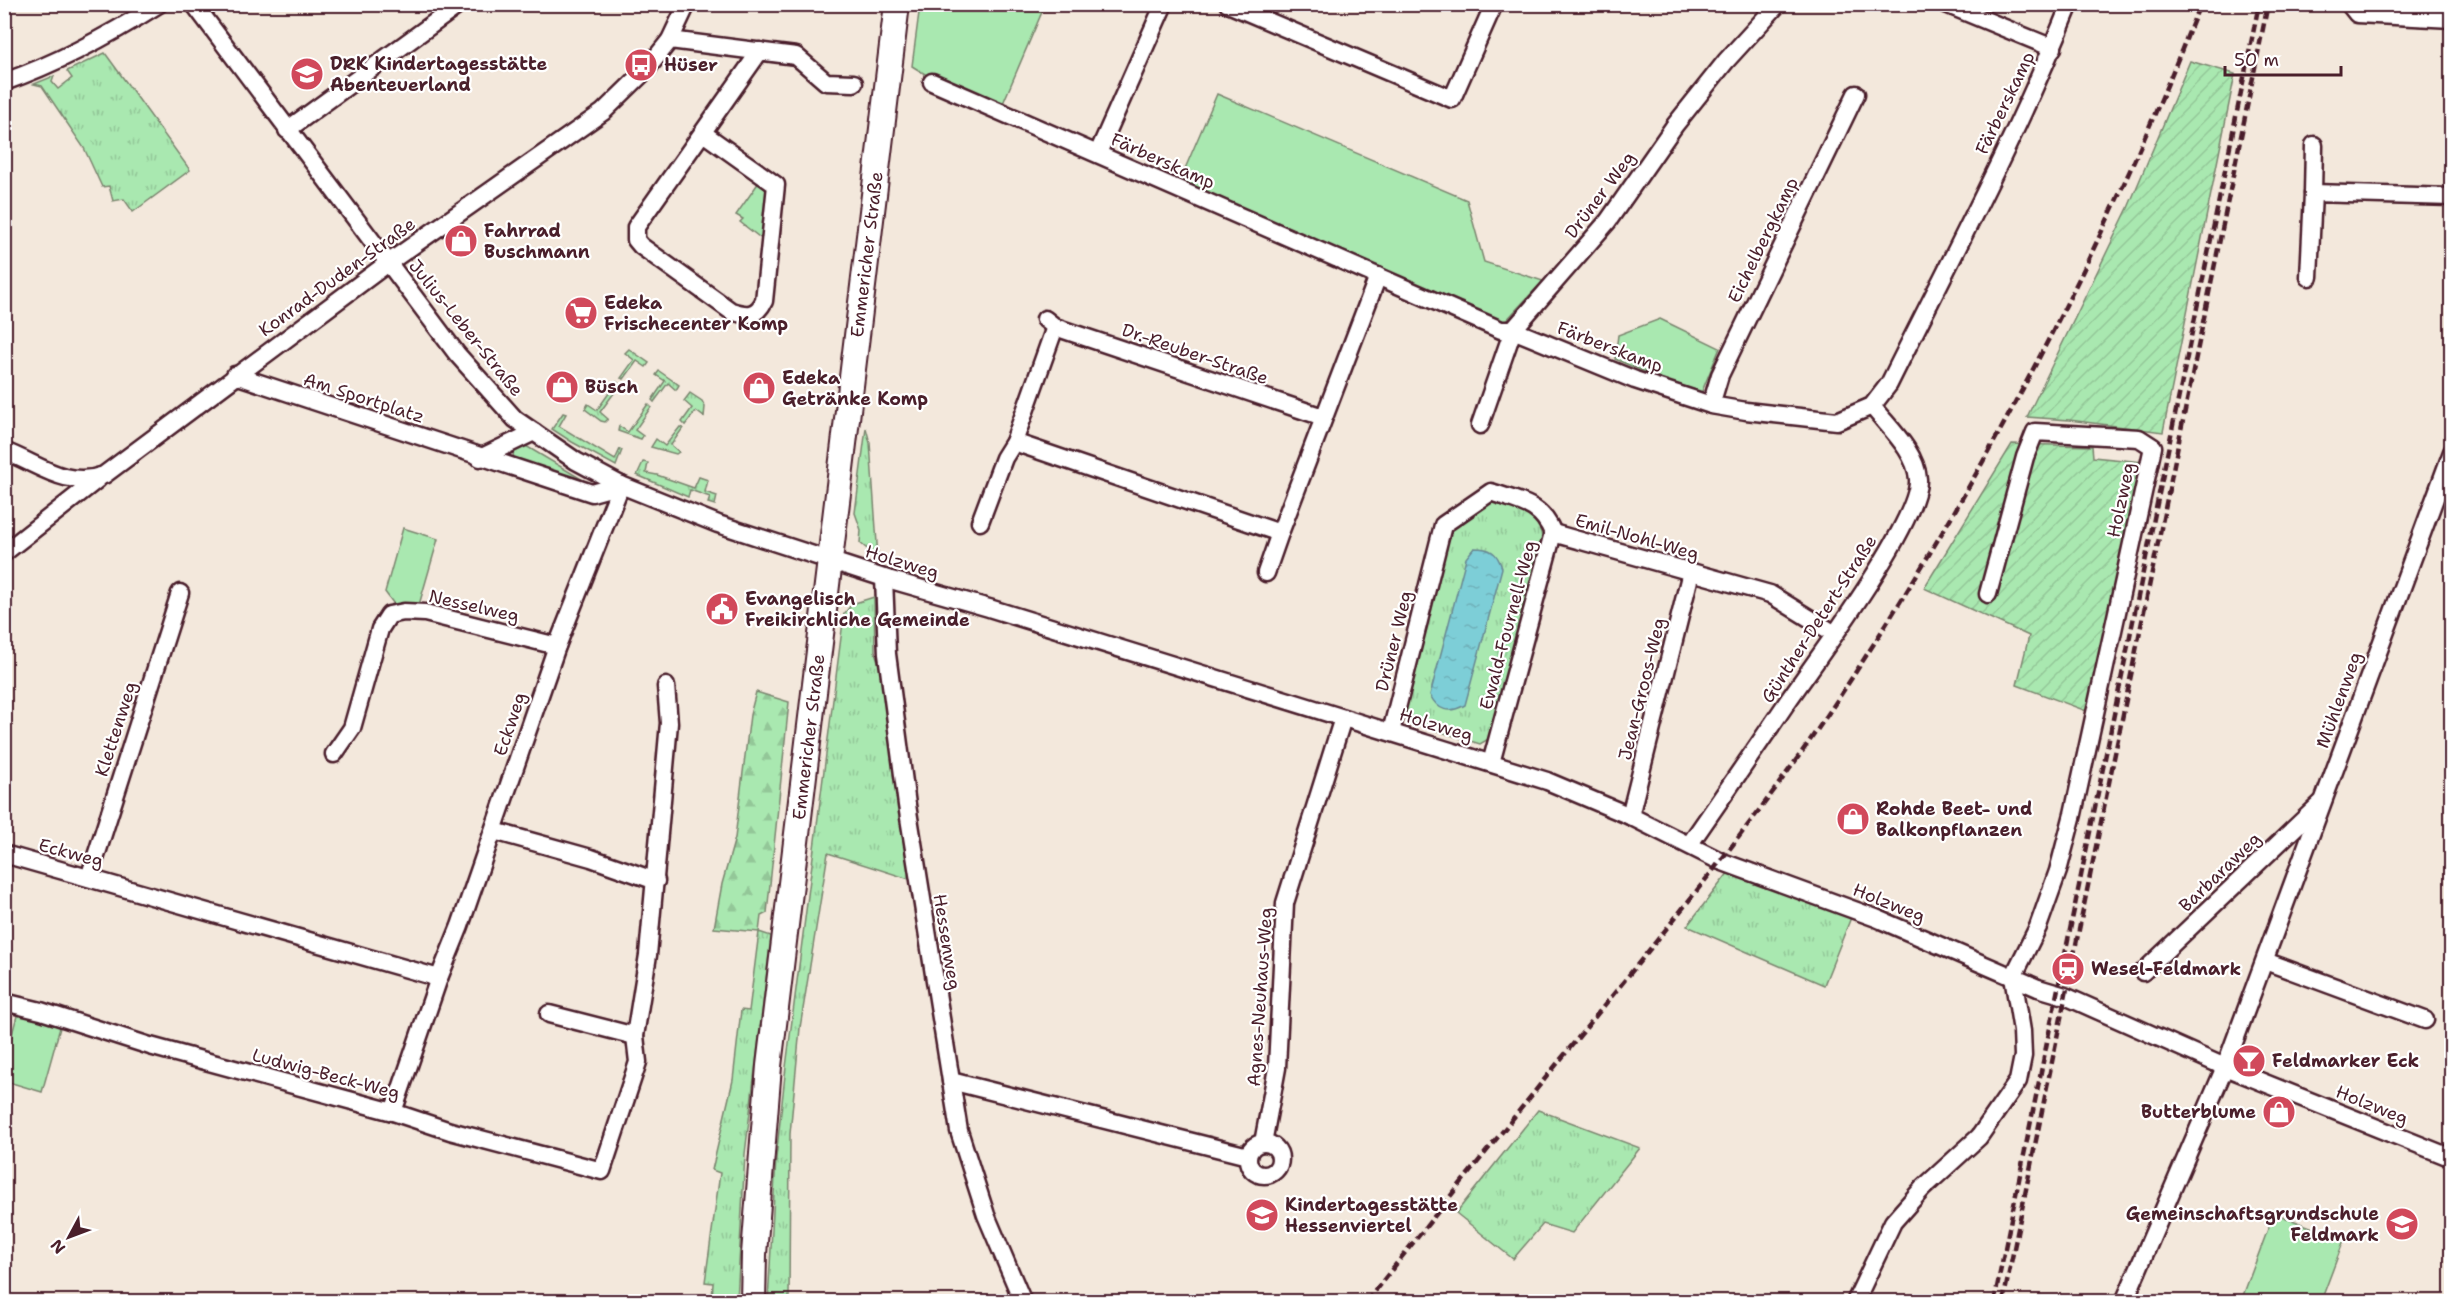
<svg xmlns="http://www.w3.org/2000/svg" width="2456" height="1306" font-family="'Shantell Sans',sans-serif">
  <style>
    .grass { fill: url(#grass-tufts); stroke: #7a846e; stroke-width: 1.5 }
    .forest { fill: url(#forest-firs); stroke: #7a846e; stroke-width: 1.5 }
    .park { fill: #a9e8b0; stroke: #7a846e; stroke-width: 1.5 }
    .garden { fill: url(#garden-furrows); stroke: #7a846e; stroke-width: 1.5 }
    .water { fill: url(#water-ripples); stroke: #698892; stroke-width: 1.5 }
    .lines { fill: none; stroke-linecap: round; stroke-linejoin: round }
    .minor-casing { stroke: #4a1f2b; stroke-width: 21 }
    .secondary-casing { stroke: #4a1f2b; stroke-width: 28 }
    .minor { stroke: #fff; stroke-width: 16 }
    .secondary { stroke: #fff; stroke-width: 24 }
    .rail { stroke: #4a1f2b; stroke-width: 4.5; stroke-dasharray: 9 4.5; stroke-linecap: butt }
    .labels { text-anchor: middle; stroke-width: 4.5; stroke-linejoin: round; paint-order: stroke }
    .poi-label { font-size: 18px; font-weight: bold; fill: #4a1f2b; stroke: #fff; text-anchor: start }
    .street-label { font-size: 18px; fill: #4a1f2b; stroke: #fff }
  </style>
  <defs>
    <pattern id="grass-tufts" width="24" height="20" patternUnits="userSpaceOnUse" patternTransform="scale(1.5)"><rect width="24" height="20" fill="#a9e8b0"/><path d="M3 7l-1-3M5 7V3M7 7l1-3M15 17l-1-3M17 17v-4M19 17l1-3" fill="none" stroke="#93c798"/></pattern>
    <pattern id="forest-firs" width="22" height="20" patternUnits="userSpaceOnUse" patternTransform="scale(1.5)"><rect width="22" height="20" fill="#a9e8b0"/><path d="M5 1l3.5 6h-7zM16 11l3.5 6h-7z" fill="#93c798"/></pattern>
    <pattern id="garden-furrows" width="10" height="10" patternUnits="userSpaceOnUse" patternTransform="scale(1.5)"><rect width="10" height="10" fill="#a9e8b0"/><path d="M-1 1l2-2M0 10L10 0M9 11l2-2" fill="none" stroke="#93c798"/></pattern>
    <pattern id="water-ripples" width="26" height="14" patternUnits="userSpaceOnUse" patternTransform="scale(1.5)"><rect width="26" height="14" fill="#7dced7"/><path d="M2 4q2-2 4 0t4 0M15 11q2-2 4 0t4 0" fill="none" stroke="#6eb0b9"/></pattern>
  </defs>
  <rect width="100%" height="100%" fill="#f3e8dc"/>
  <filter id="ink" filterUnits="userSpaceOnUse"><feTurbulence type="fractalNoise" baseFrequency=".0167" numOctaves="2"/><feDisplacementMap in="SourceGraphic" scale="12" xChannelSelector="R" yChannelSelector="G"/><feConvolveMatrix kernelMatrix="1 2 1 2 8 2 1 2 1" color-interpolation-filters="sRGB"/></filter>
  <g filter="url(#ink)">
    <g class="grass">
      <path d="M105,53l85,117 -57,42 -9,-13 -11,2 -4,-15 -7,1 -18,-39 -42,-62 -8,-2 20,-8 -2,6 6,7 14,-11 -5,-7z"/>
      <path d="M629,349l20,14 -3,4 -9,-6 -13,18 -3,-1 13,-18 -9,-7z"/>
      <path d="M659,371l20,14 -3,5 -8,-7 -14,19 -2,-2 13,-19 -9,-6z"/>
      <path d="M617,382l3,3 -20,27 8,7 -3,3 -4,-1 -16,-12 3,-5 9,6z"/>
      <path d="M690,393l12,8 3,6 -1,10 -8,-6 -11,14 -3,-3 10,-14 -8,-7z"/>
      <path d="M648,404l3,3 -16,23 8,6 -2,3 -23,-8 1,-5 9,6z"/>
      <path d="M563,413l3,1 -7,12 56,34 5,-11 2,1 -6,16 -44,-24 -20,-13z"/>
      <path d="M680,427l3,1 -12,17 8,7 -3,2 -25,-7 5,-8 9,7z"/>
      <path d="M866,428l4,15 8,115 -18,-15 1,-13 -6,-17z"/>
      <path d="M643,462l5,1 -2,10 11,2 37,13 5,-11 9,3 -3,12 12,4 -2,9 -7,-2 2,-6 -20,-7 -2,7 -51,-22z"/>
      <path d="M1491,498l42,17 10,22 -51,200 -12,7 -71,-22 -6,-9 46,-188z"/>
      <path d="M874,597l1,55 8,25 29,203 -84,-27 -28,175 -10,106 -1,167 -21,1 8,-144 9,-83 59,-461 8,-10z"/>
      <path d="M1729,872l123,43 -28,70 -137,-59z"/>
      <path d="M759,932l12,4 -26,218 -8,147h-25l1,-18 -8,-1 15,-109 -8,-3 21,-90 8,-70 8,1z"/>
      <path d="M1538,1110l102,38 -68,85 -29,-9 -30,35 -57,-46z"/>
    </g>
    <path class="forest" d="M756,692l33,10 -22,211 -6,3 -2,16 -45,-4 8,-44 13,-46 15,-123z"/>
    <g class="park">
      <path d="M920,5h125l-44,103 -68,-29 -21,-13z"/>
      <path d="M1217,94l250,106 17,62 59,19 -42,45 -323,-141z"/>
      <path d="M759,182l9,10 -5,48 -23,-18 3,-3 -7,-4z"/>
      <path d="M1660,319l60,29 -20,48 -85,-37 3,-24z"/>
      <path d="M520,446h6l67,40 -79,-21 -1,-14z"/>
      <path d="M403,528l35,11 -19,66 -23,2 -11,-15z"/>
      <path d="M18,1012l43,12 -19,68 -37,-11v-21z"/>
      <path d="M2274,1213l70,27 -23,61h-80z"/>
    </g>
    <g class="garden">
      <path d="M2190,61l45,13 -72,358 -94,-12 -42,-3 101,-209z"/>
      <path d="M2012,444l80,2 1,11 50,5 -54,250 -72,-27 12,-49 -105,-48z"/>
    </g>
    <path class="water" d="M1474,548c17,0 23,4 28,20l-37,137c-16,9 -27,6 -35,-10l36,-137z"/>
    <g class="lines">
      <g class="minor-casing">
        <g id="minor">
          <path d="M194,4l263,350 58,65 61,42 45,24 97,39 166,54 105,30 558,173 83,35 90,45 156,57 162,70 27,8 160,71 227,91"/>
          <path d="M1228,4l224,95 42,-95"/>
          <path d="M1946,4l107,44"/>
          <path d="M2349,4l8,10 95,5"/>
          <path d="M670,40l126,16 30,26 28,1"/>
          <path d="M4,82c55,-19 106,-47 155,-78"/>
          <path d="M932,82l569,248h12l122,50 76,25 35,6 91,10 35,-15 17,-22c62,-125 129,-250 181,-380"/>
          <path d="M287,130l173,-126"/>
          <path d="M703,133l73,52 -12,116c-8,16 -17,15 -33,10l-90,-65 -5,-6v-13l124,-176"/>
          <path d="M1098,153l66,-149"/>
          <path d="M2313,193l1,-48"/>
          <path d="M2309,277l4,-84 139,4"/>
          <path d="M1045,319l10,8 268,90"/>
          <path d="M235,375l357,118 29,-8"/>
          <path d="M1711,405l9,-30 136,-281"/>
          <path d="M1480,425l33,-95 95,-109 67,-96 51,-64 52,-57"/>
          <path d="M1014,442l266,91 98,-257"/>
          <path d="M4,451c35,13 62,38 100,24l284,-212 215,-151 43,-42 24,-30 17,-36"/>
          <path d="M480,458l54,-26"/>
          <path d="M980,522l24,-64 10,-16 41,-115"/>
          <path d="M1553,533l217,61 65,40"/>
          <path d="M4,553l94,-74"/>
          <path d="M1266,573l14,-40"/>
          <path d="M884,578l3,76 20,151 52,326 27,84 37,87"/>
          <path d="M1391,732l52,-207 48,-33c28,10 50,11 62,41"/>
          <path d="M334,754l18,-26 28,-99 9,-14 15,-3 21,1 132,33"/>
          <path d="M1491,763l62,-230"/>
          <path d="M1630,816l61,-244"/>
          <path d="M494,831l97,27 65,23"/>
          <path d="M1689,845c34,-49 68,-98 101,-147 27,-39 131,-178 128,-219 -2,-28 -30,-52 -46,-73"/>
          <path d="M4,854l435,124"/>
          <path d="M89,878l91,-285"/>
          <path d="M2265,961l160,59"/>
          <path d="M2143,972l178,-169"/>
          <path d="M4,1002l37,9 109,35 243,66 57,19 152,40 36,-109 -3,-26 13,-81 21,-232 -3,-37"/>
          <path d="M549,1014l86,22"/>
          <path d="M951,1081l297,75"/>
          <path d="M393,1112l46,-134 21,-52 97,-280 64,-161"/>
          <circle cx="1264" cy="1159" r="16"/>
          <path d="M1263,1143l14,-75 8,-165 58,-185"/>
          <path d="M1855,1302l38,-80 29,-33 57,-52 39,-56 5,-25 -1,-25 -9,-54 25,-50 20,-56 15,-57 80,-367 -14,-9 -104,-6 -10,25 -37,137"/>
          <path d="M2124,1302l101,-235 227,-615"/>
        </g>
      </g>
      <g class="secondary-casing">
        <g id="secondary">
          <path id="s1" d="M753,1302l1,-48 15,-188 128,-1062"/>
        </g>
      </g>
      <use href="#minor" class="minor"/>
      <use href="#secondary" class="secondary"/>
      <g class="rail">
        <path d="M1366,1302c84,-106 169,-211 254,-316 72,-89 144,-177 208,-272 149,-223 274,-460 372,-710"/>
        <path d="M1994,1302l265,-1298"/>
        <path d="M2003,1302l265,-1298"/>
      </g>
    </g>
  </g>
  <defs>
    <g id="bus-disc" transform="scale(1.725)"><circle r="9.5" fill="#d1495b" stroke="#fff"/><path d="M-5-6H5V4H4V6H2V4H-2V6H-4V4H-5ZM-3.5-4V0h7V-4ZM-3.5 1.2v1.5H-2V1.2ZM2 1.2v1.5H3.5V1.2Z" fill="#fff"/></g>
    <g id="school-disc" transform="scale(1.725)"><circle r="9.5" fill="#d1495b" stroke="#fff"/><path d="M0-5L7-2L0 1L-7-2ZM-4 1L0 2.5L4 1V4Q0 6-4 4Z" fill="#fff"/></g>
    <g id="shop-disc" transform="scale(1.725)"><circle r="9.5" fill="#d1495b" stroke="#fff"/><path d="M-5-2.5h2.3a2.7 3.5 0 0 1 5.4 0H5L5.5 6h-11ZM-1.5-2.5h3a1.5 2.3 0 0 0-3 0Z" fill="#fff"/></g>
    <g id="supermarket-disc" transform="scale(1.725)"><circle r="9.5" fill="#d1495b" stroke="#fff"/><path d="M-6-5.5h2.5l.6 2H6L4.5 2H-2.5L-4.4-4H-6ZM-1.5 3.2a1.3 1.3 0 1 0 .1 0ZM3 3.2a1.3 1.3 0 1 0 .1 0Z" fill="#fff"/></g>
    <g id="civic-disc" transform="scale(1.725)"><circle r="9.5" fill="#d1495b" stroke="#fff"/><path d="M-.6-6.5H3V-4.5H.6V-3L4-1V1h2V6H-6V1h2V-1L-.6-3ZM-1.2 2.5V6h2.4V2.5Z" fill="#fff"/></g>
    <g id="station-disc" transform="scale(1.725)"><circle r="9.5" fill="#d1495b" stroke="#fff"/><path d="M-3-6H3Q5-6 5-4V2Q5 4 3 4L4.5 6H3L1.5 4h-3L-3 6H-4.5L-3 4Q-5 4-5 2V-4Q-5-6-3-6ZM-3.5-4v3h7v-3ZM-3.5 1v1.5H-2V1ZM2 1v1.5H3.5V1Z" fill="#fff"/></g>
    <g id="bar-disc" transform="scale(1.725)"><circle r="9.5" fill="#d1495b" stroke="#fff"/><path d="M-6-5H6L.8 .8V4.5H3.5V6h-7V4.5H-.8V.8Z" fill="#fff"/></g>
  </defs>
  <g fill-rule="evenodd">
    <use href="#bus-disc" x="641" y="65"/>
    <use href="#school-disc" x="307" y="74"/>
    <use href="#shop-disc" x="461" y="241"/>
    <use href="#supermarket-disc" x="581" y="313"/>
    <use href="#shop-disc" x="562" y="387"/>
    <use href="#shop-disc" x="759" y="388"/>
    <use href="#civic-disc" x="722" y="609"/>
    <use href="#shop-disc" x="1853" y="819"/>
    <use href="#station-disc" x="2068" y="969"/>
    <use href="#bar-disc" x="2249" y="1061"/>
    <use href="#shop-disc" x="2279" y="1112"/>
    <use href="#school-disc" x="1262" y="1215"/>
    <use href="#school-disc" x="2402" y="1224"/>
  </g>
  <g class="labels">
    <g class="poi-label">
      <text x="330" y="70">DRK Kindertagesstätte<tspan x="330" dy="21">Abenteuerland</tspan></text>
      <text x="664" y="71">Hüser</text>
      <text x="484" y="237">Fahrrad<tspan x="484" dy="21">Buschmann</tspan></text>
      <text x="604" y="309">Edeka<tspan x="604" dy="21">Frischecenter Komp</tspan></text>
      <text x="782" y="384">Edeka<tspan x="782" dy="21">Getränke Komp</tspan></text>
      <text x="585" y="393">Büsch</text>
      <text x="745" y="605">Evangelisch<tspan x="745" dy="21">Freikirchliche Gemeinde</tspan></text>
      <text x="1876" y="815">Rohde Beet- und<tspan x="1876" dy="21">Balkonpflanzen</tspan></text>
      <text x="2091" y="975">Wesel-Feldmark</text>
      <text x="2272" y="1067">Feldmarker Eck</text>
      <text x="2256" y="1118" text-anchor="end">Butterblume</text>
      <text x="1285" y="1211">Kindertagesstätte<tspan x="1285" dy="21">Hessenviertel</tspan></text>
      <text x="2379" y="1220" text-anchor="end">Gemeinschaftsgrundschule<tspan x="2379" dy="21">Feldmark</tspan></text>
    </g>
    <g class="street-label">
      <text transform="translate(2005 103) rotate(-64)" y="6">Färberskamp</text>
      <text transform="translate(1163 161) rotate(24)" y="6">Färberskamp</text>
      <text transform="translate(1600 195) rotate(-53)" y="6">Drüner Weg</text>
      <text transform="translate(1763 240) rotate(-64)" y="6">Eichelbergkamp</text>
      <text dy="6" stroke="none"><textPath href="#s1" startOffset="1054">Emmericher Straße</textPath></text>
      <text transform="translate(337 277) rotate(-36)" y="6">Konrad-Duden-Straße</text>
      <text transform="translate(466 328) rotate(51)" y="6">Julius-Leber-Straße</text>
      <text transform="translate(1610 347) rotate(21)" y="6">Färberskamp</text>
      <text transform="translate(1195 354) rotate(19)" y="6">Dr.-Reuber-Straße</text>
      <text transform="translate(364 398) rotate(18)" y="6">Am Sportplatz</text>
      <text transform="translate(2121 500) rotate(-78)" y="6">Holzweg</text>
      <text transform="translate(1637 537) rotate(16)" y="6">Emil-Nohl-Weg</text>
      <text transform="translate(902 562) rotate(17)" y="6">Holzweg</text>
      <text transform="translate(474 606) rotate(13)" y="6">Nesselweg</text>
      <text transform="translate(1819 619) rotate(-57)" y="6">Günther-Detert-Straße</text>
      <text transform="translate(1508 625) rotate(-75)" y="6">Ewald-Fournell-Weg</text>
      <text transform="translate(1394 641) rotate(-76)" y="6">Drüner Weg</text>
      <text transform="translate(1642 689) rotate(-76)" y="6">Jean-Groos-Weg</text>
      <text transform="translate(2339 700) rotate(-70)" y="6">Mühlenweg</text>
      <text transform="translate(510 724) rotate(-71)" y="6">Eckweg</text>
      <text transform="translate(1436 725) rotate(17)" y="6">Holzweg</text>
      <text transform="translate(116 729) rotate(-72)" y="6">Klettenweg</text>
      <text dy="6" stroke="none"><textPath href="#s1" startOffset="568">Emmericher Straße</textPath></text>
      <text transform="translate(71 853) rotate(15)" y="6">Eckweg</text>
      <text transform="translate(2220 872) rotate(-44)" y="6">Barbaraweg</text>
      <text transform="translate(1889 903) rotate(22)" y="6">Holzweg</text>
      <text transform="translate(947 942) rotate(81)" y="6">Hessenweg</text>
      <text transform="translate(1260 997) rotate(-86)" y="6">Agnes-Neuhaus-Weg</text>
      <text transform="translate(326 1074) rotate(15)" y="6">Ludwig-Beck-Weg</text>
      <text transform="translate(2372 1105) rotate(22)" y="6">Holzweg</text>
    </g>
  </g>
  <rect width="2456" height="1306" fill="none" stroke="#fff" stroke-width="24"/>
  <rect x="12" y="12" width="2432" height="1282" fill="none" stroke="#4a1f2b" stroke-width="2" filter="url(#ink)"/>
  <g transform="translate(69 1237) rotate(229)" stroke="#ffffff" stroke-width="4.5" paint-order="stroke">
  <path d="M0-4.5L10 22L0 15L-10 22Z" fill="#4a1f2b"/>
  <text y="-9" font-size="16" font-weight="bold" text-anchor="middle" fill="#4a1f2b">N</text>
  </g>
  <path d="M2225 66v9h116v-9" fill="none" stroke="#4a1f2b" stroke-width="3"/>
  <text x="2234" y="66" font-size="18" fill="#4a1f2b" stroke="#ffffff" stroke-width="4.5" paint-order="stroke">50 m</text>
</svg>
